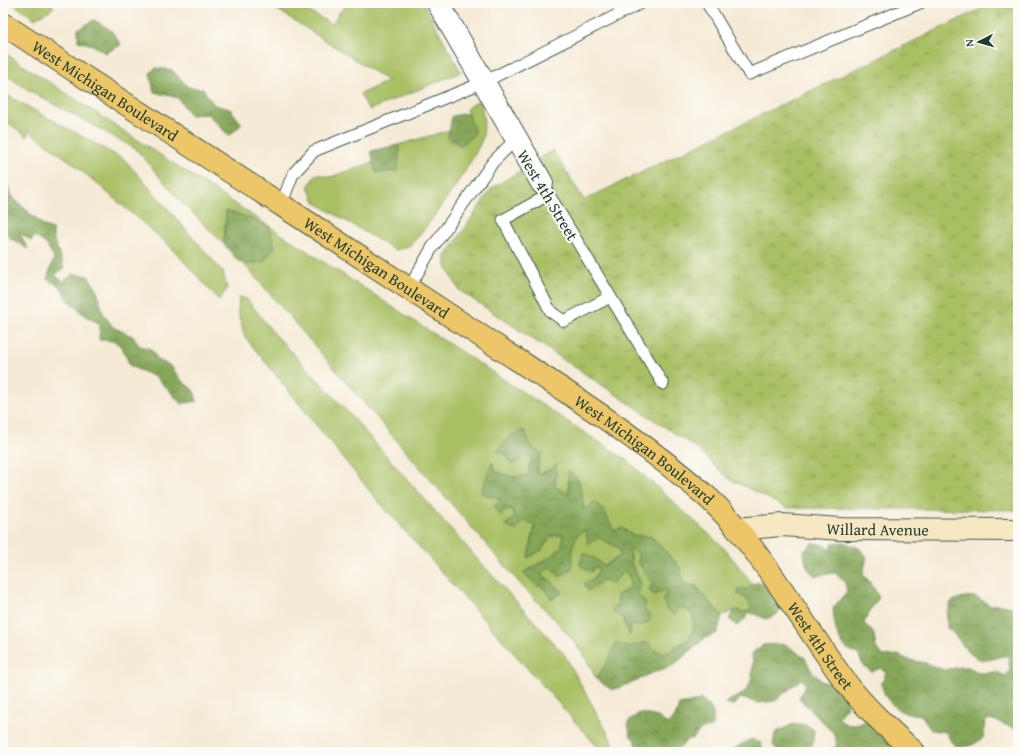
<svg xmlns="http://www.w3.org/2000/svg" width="1021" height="755" font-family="'Gentium Book Plus',serif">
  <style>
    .grass { fill: #a8bf64; stroke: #647e4c }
    .forest { fill: url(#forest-crowns); stroke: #527247 }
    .park { fill: url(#park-tufts); stroke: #647e4c }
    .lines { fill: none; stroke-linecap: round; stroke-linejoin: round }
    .lane-casing { stroke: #3f574c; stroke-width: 13 }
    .street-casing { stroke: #3f574c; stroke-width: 24 }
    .secondary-casing { stroke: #3f574c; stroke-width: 24 }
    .primary-casing { stroke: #3f574c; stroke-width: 24 }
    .lane { stroke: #fff; stroke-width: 11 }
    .street { stroke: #fff; stroke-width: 22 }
    .secondary { stroke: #f7e8c3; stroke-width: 22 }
    .primary { stroke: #ecc669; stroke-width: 22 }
    .labels { text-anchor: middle; stroke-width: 4; stroke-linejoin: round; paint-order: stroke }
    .street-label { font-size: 16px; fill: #1f3d34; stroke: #fdfcf7 }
  </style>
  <defs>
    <pattern id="forest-crowns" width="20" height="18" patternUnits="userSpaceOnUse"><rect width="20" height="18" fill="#86a65a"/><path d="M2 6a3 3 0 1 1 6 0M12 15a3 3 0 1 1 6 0" fill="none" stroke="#6d884b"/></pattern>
    <pattern id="park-tufts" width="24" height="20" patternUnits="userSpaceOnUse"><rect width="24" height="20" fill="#a8bf64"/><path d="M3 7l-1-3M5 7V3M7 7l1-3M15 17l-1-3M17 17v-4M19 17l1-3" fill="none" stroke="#889c53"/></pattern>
  </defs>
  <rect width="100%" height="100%" fill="#fdfcf7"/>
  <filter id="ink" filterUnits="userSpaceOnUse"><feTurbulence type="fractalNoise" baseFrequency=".025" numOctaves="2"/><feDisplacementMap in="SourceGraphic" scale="8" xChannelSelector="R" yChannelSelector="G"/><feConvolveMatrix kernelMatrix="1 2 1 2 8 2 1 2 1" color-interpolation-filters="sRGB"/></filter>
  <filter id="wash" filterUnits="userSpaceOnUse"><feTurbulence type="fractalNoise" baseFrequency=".012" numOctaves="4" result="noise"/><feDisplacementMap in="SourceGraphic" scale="16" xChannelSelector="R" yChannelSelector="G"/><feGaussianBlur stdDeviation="0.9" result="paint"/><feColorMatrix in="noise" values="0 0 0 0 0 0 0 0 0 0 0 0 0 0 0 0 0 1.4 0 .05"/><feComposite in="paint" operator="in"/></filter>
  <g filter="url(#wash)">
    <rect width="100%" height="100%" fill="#f5ead5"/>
    <g class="grass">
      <path d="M12,3h40l1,5 -18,11z"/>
      <path d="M267,3h40l-3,6 28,15 7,-11 10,-10h74l38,69 -92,38 -9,-16 28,-13z"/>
      <path d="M3,52l625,409 95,86 30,37 -6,6 -8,-1 -1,5 8,4 7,12 -10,2 -9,-2 -12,6 -26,-30 -12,-2 -4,-17 -28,-30 -20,-2 -10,-7 -8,3 -10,-20 -19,-1 -7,-31 -9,-8v24l-14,-9 -6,-16 -12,5c1,-16 -6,-30 -13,-45l2,26 5,2 -3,18 -16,1 -16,-5 -4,-9 -11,30c17,6 26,7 35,24l-11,8 19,-5 11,6 -7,31 14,-7 8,-13 13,-4 -1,14 -10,9 -28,16 18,14 10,13 11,-7 -16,-14 -7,-2 10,-9 21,1 1,-21 6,-13 8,-4 31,17 4,8 -18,11 -7,-7v7l3,4 -5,8 4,5 5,-3 8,4 14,-13 5,7v8l-4,4 -8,5v7l-4,11 9,5 1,6 6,11 1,-10 13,-15 -6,-16 3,-11 -10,-20v-7l-2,-7 5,1 5,6 -1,6 15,21 1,12 10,-5c6,12 17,17 28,23l2,14 -5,12 -12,7 -7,6 -12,1 -5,-4 -47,15 -10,15c-15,-36 -45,-63 -72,-91l-280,-324 19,-2 -38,-38 -1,20 -42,-41 -46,-54 -106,-58 -27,-18z"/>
      <path d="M3,93l122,67 98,112 4,17 -8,11 -49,-54 -95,-81 -46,-34 -2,6 -24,-18z"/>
      <path d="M480,100c3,12 5,23 3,36 -3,17 -59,98 -73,109 -4,3 -10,4 -15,5l-79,-47 -8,-16 8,-13 14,3 44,-15 2,11 24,-22 -2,-6 52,-15 -2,8 20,-24 -2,-5z"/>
      <path d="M239,297l8,2 24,31 75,80 135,153 83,91 54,98h-16l-229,-257 -128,-158 -7,-25z"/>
    </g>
    <g class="forest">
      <path d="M94,20l17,10 10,15 -16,8 -12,-8 -15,-4v-12z"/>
      <path d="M155,68l17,2 16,17 15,2 11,16 16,4 12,15 -13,12 -21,-22 -18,1 -12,-17 -24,-6 -4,-19z"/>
      <path d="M468,113l7,20 -14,13 -13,-8 4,-22z"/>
      <path d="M398,145l2,6 -3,20 -21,2 -5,-22z"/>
      <path d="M3,179l3,1 4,15 34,31 9,3v8l11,31 -9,7 8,7 10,-8 15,2 9,14 6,23 10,14 21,10 5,9 12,3 7,11 13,6 8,12 15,13 3,10 -16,3 -11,-13 -15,-14 -25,-11 -8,-19 -8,-6 -15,-1 1,-16 -16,-9 -18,-17 -5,-11 -14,-8 7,-21 -8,-14 -11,-8 -4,5 -12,-9 9,17 -18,-11 -7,-11z"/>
      <path d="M226,211l22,6 21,10 6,20 -12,15 -19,2 -7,-4 -13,-16z"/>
      <path d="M524,430l8,18 10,5 -4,14 -1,8 12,-5 8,-6 -2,22 14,9 -1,-24 10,8 7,31 10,-9 9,10 10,20 8,-3 10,7 19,2 29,30 4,17 12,2 26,30 -5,17 -12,5 -31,27 -27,10 -10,6 -25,9 -16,-11 10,-15 10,-21 11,4 16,-4h6c6,11 10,10 21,9l7,-6 12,-7 5,-12 -2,-14 -12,-6 -5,8 -9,-6 -3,-11 3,-4 -1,-4 -12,5 -4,-6 4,-6 -15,-21 1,-6 -5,-6 -4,-1 1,15 10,19 -3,11 8,10 -2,6 7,6 -2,6 -10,4 -8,-1 -1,11 -7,-18 -9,-5 -2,-5 6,-6v-7l8,-5 4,-4v-8l-5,-7 -14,13 -8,-4 -15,11 -4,-8 10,-5 5,-8 -3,-4 -5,6 -11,-7 3,-12 13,6 7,7 9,-5 9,-6 -4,-8 -18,-9 -11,6 -2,-14 -8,4 -6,13v21l-12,9 -10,-10 -9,8 6,3 16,14 -11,7 -10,-13h-4l-15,-13 29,-17 10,-9 1,-13 -13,3 -8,13 -14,8 7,-32 -11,-6 -8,11 -11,-6 10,-8 -4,-9 -11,7 -6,-9 7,-7 -20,-6 11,-31 4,10 16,5 16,-1 3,-18 -5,-2 -14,9 -5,-10 -10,-4 14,-16z"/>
      <path d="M844,542l15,6 8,9 -4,17 10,12 6,12 -7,9 -8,16 10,11 2,14 8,8 14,-1 11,5 16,3 19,7 17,-3h7l12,6 16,-1 10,4 4,-6 -2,-14c-9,-1 -17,5 -24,4 -18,-2 -24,-24 -37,-32v-14l4,-12c16,-8 25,-8 39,4 6,-4 21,1 28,3v121l-27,-11 -6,2 -1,16c-7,6 -19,14 -29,8 -4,-2 -7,-9 -9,-13l-15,-2c-4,-5 -6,-12 -11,-15 -4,-2 -8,0 -12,-1 -12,-3 -25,-16 -26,-29 0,-4 2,-8 4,-12l-6,-5 -8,4 -9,-7 -5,-11c-20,-4 -24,-28 -25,-46l14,-17 -3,-11 -9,-7 -20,3c-9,-7 -10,-14 -11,-25l9,-8 11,2 7,6 1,-8z"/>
      <path d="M760,582l8,5 6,12 12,7 -10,9 -11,4 -9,-5 -9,-1 -1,5 -9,8 -8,-7 5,-9 9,2 9,-2 -6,-12 -8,-4 1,-5h8l6,-5z"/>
      <path d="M785,644l20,14 6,12 12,12 14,2 9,11 1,12 -9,10 9,8 24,-4 20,18 2,13h-69l13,-6 -2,-11 -36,-37 7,-14 -5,-5 -26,22 -17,2 -17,-5 -7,7 -9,-2c6,-4 17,-7 21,-13 8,-9 7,-26 6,-37l11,-8z"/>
      <path d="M702,699c12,11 12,11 11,27l-13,4 -6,8 -7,2 -11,12h-36l-3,-3 -1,-7 -6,-7 -2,-13 11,-9 19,4 9,7 8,-7 4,-12 11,-2z"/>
      <path d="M795,723l13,3 6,4 -1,14 -7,8h-27l-6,-7 2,-12z"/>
      <path d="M751,739l10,4 2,9h-35z"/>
    </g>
    <path class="park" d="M993,3h25v507l-231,-2 -59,-30 -33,-31 -236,-157 -13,-24v-10l45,-67 62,-39 31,50z"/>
  </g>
  <g filter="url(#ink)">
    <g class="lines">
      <g class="lane-casing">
        <g id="lane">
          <path d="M707,3l42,71 171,-71"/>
          <path d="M542,183l121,201"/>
          <path d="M548,195l-45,25 48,92 13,9 46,-24"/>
          <path d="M281,205l12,-31 21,-23 170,-69 157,-79"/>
          <path d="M409,288l23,-40 61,-86 23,-23"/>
        </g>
      </g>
      <g class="street-casing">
        <path id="street" d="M438,3l104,180"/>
      </g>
      <g class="secondary-casing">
        <g id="secondary">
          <path id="s1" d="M737,529l45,-4 59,4 177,1"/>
        </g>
      </g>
      <g class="primary-casing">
        <g id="primary">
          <path id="s2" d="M3,24c149,97 298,193 446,291 87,58 178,112 257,181 17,15 33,34 47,53 32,42 60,88 91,131 20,27 46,50 70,72"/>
        </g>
      </g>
      <use href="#lane" class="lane"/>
      <use href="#street" class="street"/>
      <use href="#secondary" class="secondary"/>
      <use href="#primary" class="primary"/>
    </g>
  </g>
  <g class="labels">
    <g class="street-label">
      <text dy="6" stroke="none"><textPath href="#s2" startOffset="122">West Michigan Boulevard</textPath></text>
      <text transform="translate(548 195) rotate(59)" y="6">West 4th Street</text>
      <text dy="6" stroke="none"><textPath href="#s2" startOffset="446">West Michigan Boulevard</textPath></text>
      <text dy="6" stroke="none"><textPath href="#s2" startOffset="770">West Michigan Boulevard</textPath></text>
      <text dy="6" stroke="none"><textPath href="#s1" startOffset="141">Willard Avenue</textPath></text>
      <text dy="6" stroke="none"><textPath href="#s2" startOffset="1036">West 4th Street</textPath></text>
    </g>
  </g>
  <rect width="1021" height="755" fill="none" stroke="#fdfcf7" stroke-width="16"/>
  <g transform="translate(979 42) rotate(264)" stroke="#fdfcf7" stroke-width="3" paint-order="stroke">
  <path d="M0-3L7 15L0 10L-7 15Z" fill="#1f3d34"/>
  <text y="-6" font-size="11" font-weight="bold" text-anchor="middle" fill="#1f3d34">N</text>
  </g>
</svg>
